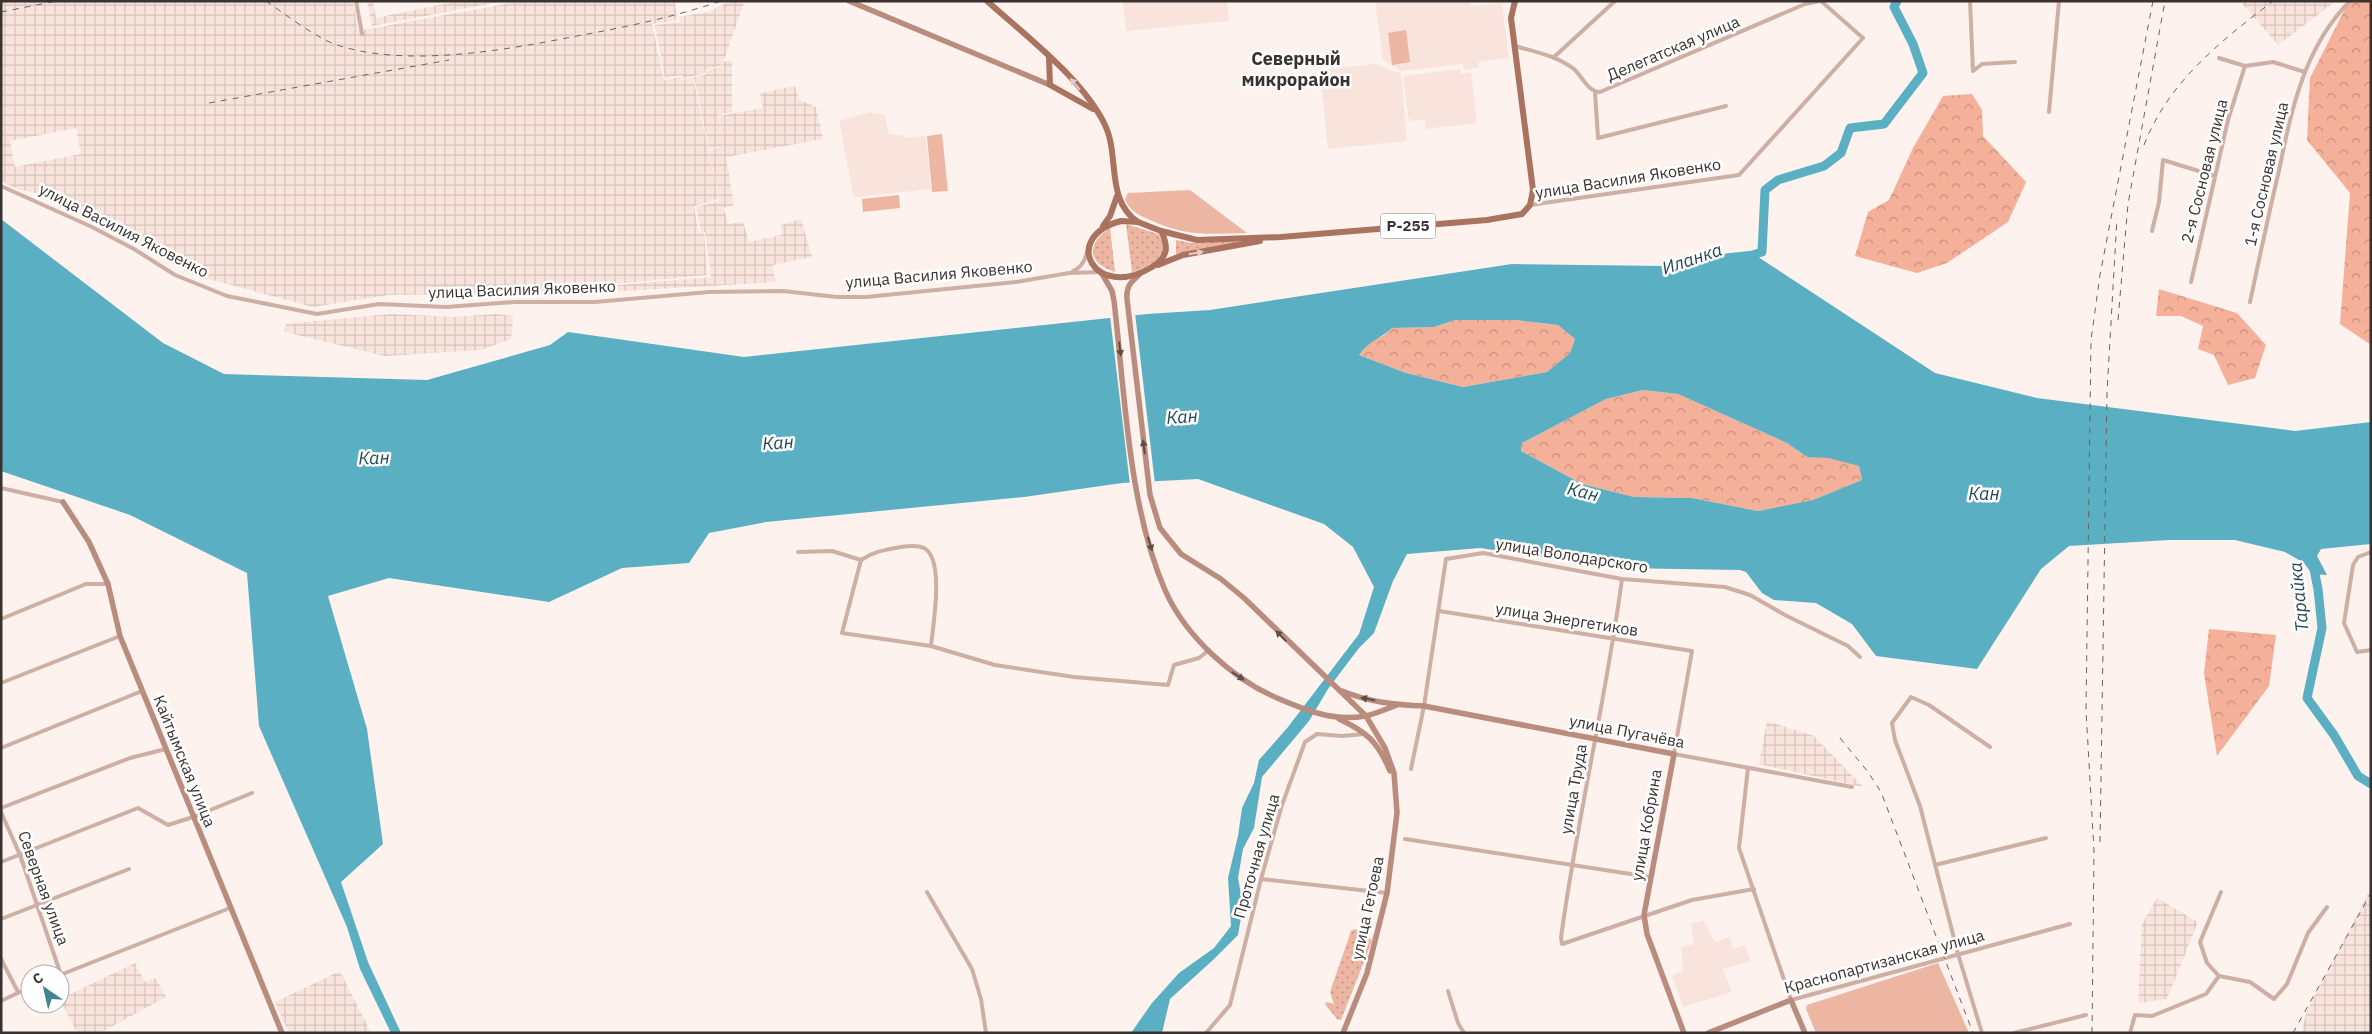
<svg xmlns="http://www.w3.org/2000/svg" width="2372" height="1034" font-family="'IBM Plex Sans',sans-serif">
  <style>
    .built { fill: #f8e4dc }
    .industrial { fill: url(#industrial-grid); fill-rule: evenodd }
    .grass { fill: url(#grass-dots) }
    .forest { fill: url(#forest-crowns) }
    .park { fill: #edb6a3 }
    .water { fill: #5aafc3; fill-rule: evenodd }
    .pier { fill: #fdf2ee }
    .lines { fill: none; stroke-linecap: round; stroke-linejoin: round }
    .river { stroke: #5aafc3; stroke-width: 9 }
    .street { stroke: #cdafa4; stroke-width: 4 }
    .secondary { stroke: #b98c7d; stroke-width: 5.5 }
    .primary { stroke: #a97360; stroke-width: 6 }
    .rail { stroke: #6b6360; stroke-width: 1; stroke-dasharray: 6 6; stroke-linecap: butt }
    .oneway { fill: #e1cec7 }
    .oneway2 { fill: #5f4d47 }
    .labels { text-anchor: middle; stroke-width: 5; stroke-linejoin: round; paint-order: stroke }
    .shield { fill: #fff; stroke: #74706e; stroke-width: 1 }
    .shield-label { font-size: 15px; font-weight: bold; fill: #393230 }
    .street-label { font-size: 16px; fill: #393230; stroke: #fff }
    .neighbourhood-label { font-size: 18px; font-weight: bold; fill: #393230; stroke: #fff }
    .water-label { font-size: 18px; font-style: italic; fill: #214852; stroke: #fff }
  </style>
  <defs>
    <pattern id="industrial-grid" width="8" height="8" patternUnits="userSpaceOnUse" patternTransform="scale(1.25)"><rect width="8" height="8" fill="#f8e4dc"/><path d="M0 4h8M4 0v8" fill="none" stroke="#d5c4bd"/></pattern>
    <pattern id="grass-dots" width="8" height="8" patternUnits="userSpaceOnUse" patternTransform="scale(1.25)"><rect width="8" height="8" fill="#edb6a3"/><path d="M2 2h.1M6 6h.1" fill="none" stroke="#c19585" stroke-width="1.8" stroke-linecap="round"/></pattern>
    <pattern id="forest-crowns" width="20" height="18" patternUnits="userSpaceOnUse" patternTransform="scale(1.25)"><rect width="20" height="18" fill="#f5b099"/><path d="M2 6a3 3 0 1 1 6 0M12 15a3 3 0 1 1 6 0" fill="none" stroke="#c7907d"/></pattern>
  </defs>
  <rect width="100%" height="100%" fill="#fdf2ee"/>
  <g class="built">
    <path d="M1123,1h104l2,20 -103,10z"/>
    <path d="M1375,1h95l1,5 31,-3 7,55 -31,4 1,6 -15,2 -1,-6 -62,7 -18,-11z"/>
    <path d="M1376,64l25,10 6,67 -79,8 -8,-79z"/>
    <path d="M1460,69l1,5 10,-2 6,51 -51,6 -1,-10 -16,2 -6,-45z"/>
    <path d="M870,112l15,3 4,19 13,1 4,3 20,-2 5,53 -75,8 -3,-3 -14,-73z"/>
    <path d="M1703,920l12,22 15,-5 3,12 12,-4 6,16 -28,8 9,23 -49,15 -11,-31 11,-6 -2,-23 13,-3 -3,-20z"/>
  </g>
  <g class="industrial">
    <path d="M1,1h352l5,30 163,-30h154l2,19 -25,4 12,56 16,-3 1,3 12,-2 26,121 -25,7 5,27h5l3,42 -136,13v5l-183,2 -75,12 -123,-33 -104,-58 -47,-22 -21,-5 -17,-8zM76,128l5,26 -66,13 -5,-26z"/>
    <path d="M367,1h6l3,17 83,-17h46l-133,25z"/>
    <path d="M731,1l13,2 -22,62 -16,5 -1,3 -23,6 -1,-4 -16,3 -10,-53 25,-3 -1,-5 29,-5z"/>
    <path d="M2240,1h96l-58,44z"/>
    <path d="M724,61h8v51l-14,3 5,27 -4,-26 44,-8 -3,-15 35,-7 4,14 17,7 7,32 -97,18 8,48 -10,3 4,16 15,-2 6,20 33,-7 -1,-10 20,-6 11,38 -39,8 2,17 -202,12v-5l138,-12 -6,-45h-4l-5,-25 24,-6 -11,-50 15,-6 -15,4 -15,-72 11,-2 2,-4 15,-5z"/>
    <path d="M390,314l66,3 40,-3 17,2 -1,17 -1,6 -30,11 -96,6 -100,-24 1,-8z"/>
    <path d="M1767,721l47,15 49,51 -104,-23z"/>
    <path d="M2371,888v145h-70l6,-22z"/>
    <path d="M2157,898l41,24 -31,77 -29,4 4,-79z"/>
    <path d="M135,963l10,19 11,-4 10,19 -66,36h-23l-17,-34z"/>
    <path d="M340,971l31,62h-82l-14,-31z"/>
  </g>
  <g class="grass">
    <path d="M1126,224l32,10c16,21 -9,33 -26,38z"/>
    <path d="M1110,228l5,44c-28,-9 -29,-28 -5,-44z"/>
    <path d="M1261,239l-85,15v-14l15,3z"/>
    <path d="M1355,929l13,6 4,6 -31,79 -4,-1 -12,-15 2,-2 7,2 -4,-12 21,-61z"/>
  </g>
  <g class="forest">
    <path d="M2349,1h22v344l-31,-21 10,-131 -43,-53 3,-62z"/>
    <path d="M1972,94l10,16 1,26 43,46 -18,40 -61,41 -30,10 -62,-17 13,-44 21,-12 24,-52 30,-52z"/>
    <path d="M2159,289l78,24 29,32 -11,33 -27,7 -14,-30 -16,-6 5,-23 -22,-10h-25z"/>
    <path d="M1455,320h61l42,5 17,14 -5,14 -23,19 -84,15 -57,-14 -47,-18 12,-15 12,-4 9,-8 42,-1z"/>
    <path d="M1643,390l35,4 109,49 20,14h22l30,9 3,14 -49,20 -55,11 -66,-13 -58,-1 -52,-13 -61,-33 1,-8 84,-44z"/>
    <path d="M2209,629l67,6 -7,51 -52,70 -13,-83z"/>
  </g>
  <g class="park">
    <path d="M1406,30l4,32 -18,3 -4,-32z"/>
    <path d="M942,134l6,57 -16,1 -5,-56z"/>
    <path d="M1190,190l57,43c-41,1 -60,4 -99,-14 -10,-4 -19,-9 -23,-20l3,-6z"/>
    <path d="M899,195l1,13 -37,4 -1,-13z"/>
    <path d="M1938,963l31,70h-153l-10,-24 1,-4z"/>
  </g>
  <path class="water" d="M1,219l162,124 61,31 203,6 123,-35 18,-13 176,25 403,-43 63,-4 302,-46 153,2 29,-9 55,-6 186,122 102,25 258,33 76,-9v122l-50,5 -4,7 10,19 -15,-1 -8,-11 -19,-11 -50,-12h-66l-100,6 -28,23 -64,100 -101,-13 -24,-32 -36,-21 -42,-3 -12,-7 -16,-21 -6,-2 -123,-2 -137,-20 -73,6 -14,27 -19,52 -15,15 -31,41 -19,32 -47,56 -8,51 -11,21 -5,29 5,28 -5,29 -25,25 -43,39 -8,34h-31l21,-30 27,-30 35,-25 17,-22 -3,-48 10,-42 4,-28 12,-25 5,-23 29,-33 71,-93 15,-47 -21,-40 -29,-23 -126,-45 -76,4 -98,14 -258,25 -57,11 -20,30 -67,5 -73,34 -160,-24 -61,18 39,133 16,115 -42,38 27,80 33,71h-10l-31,-64 -13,-42 -88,-201 -12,-153 -117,-58 -129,-44zM1455,320h61l42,5 17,14 -5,14 -23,19 -84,15 -57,-14 -47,-18c12,-16 20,-15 33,-27l42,-1zM1643,390l35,4 109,49 20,14 22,1 30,8 3,14 -49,20 -55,11 -66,-13 -58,-1 -52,-13 -61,-33 1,-8 84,-44z"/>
  <path class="pier" d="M1135,313l20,171 -25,1 -20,-169z"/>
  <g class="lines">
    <g class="river">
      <path d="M1743,258l19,-6 3,-62 13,-10 46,-14 17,-13 9,-25 34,-4 39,-51 -10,-29 -19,-37 3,-6"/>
      <path d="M2313,564l5,25 4,39 -15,70 27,37 24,41 13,8"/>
    </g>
    <g class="street">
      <path d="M356,1l6,33"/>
      <path d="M1970,1l3,70 9,-7 33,-2"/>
      <path d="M1515,46c21,6 42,10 59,23 8,7 14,23 26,23l205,-88 15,-3"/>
      <path d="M1554,57l61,-56"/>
      <path d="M2219,58l26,8 28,-4 32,10"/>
      <path d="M1595,92l3,46 128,-32"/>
      <path d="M2049,112l10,-111"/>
      <path d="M1,186l91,41 42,22 41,26 52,21 90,18 62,-10 67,3 69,-5h80l114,-10 74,-1 54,6h29l150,-15 53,-9 32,-1"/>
      <path d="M1530,205l209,-30 124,-137 -42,-37"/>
      <path d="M2152,231l7,-29 4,-42 52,16"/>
      <path d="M1073,271c8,-3 12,-10 14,-19"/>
      <path d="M2191,282l37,-162 17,-54"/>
      <path d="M2250,302c9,-42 18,-85 28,-127 13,-62 25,-127 72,-174"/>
      <path d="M1,488l62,14"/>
      <path d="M798,552l34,-1 29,9 -19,73 89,13 64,19 79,12 94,8 6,-20 25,-7 10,-8"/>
      <path d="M2371,552l-13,5 -5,8 -9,58 13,29 14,-2"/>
      <path d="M861,560c14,-9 23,-10 40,-13 6,-1 17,-2 23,1 21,11 9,77 7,98"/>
      <path d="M1622,579c-16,121 -45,239 -61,359l1,6 130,-44 62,-11"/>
      <path d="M1439,611l253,40 -18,103 178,33"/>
      <path d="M1,619l85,-35h22"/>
      <path d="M1,683l119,-47"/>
      <path d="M1,748l141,-57"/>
      <path d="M1748,768l-9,80 52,152 279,-76"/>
      <path d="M1411,769l13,-63 22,-147 37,-6 139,26 103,8 25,8 35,20 63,31 12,11"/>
      <path d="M1,808l129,-50 36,-9"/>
      <path d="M1,812l19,43 41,120"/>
      <path d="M1405,839l245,38"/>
      <path d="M1,862l137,-54 30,17 25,-8 59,-24"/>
      <path d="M1935,865l111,-27"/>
      <path d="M1261,879l126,14"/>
      <path d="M927,892l45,77 9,30 5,34"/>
      <path d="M1,919l128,-50"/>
      <path d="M1,959l17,33"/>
      <path d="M60,975l170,-67"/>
      <path d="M2219,976l31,6 24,17 13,-15 21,-51 19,-26"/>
      <path d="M1448,991l10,32 6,10"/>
      <path d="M1,1001l29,-14"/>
      <path d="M1206,1033l24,-28 31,-126 21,-74 23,-63 12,-8 25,2 22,-2"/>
      <path d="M1982,1033l-24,-79 -38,-148 -25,-66 -3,-17 19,-26 18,8 61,42"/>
      <path d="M2014,1033l72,-18"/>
      <path d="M2130,1033l5,-18 17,1 54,-22 13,-18 -12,-13 -7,-21 21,-50"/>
    </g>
    <g class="secondary">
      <path d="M849,1l201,84"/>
      <path d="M1101,272l11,19 2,10c11,92 14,204 51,289 20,46 68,89 112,108 28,12 57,24 88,18 10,-2 21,-7 32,-11"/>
      <path d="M1140,274c-9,8 -14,12 -13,25l23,196 10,33 21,26 40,25 23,19 122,118 19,32 9,25 3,40 -10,80 -20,80 -24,60"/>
      <path d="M63,502l26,40 19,42 12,52 162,397"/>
      <path d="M1342,691c27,11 53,14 82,15l250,48 -30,161 3,19 37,99"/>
      <path d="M1339,719c28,13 39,23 51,52"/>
      <path d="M1708,1033l83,-33 14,33"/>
    </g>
    <g class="primary">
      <path d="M987,1c38,34 96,78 118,124 15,31 0,75 33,97"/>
      <path d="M1049,58l1,27 43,24"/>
      <path d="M1121,221l17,1 23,9c8,16 7,26 -9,36 -58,35 -92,-30 -31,-46z"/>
      <path d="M1103,226l7,-10 7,-20"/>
      <path d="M1161,231l36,9 84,-3 206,-17 35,-6 8,-9 3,-15 -22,-172 4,-17"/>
      <path d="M1158,265l25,-10 77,-14"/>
    </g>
    <g class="rail">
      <path d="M266,1c19,13 50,37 71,44 70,23 169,5 240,-9 49,-9 97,-19 144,-35"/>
      <path d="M1,12l56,-11"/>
      <path d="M209,103l240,-43"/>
      <path d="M2144,145c25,-64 76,-103 129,-144"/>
      <path d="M2118,320l10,-116 37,-203"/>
      <path d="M1840,738l28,34 13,20 92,241"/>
      <path d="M2100,842l7,-450 10,-174"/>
      <path d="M2092,1033l2,-182 -8,-141 5,-370 9,-65 53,-274"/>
      <path d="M2293,1033l78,-140"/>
    </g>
  </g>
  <defs><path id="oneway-solid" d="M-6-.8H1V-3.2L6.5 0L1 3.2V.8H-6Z" transform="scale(1.25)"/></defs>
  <g class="oneway">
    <use href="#oneway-solid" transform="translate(1075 84) rotate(-130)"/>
    <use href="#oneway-solid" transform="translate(1196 253) rotate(-10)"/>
  </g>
  <g class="oneway2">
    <use href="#oneway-solid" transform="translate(1120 349) rotate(83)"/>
    <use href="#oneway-solid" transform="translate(1144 447) rotate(-97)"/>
    <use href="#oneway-solid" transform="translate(1150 544) rotate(73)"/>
    <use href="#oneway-solid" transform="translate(1281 636) rotate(-135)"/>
    <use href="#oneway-solid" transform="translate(1238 676) rotate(33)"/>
    <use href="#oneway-solid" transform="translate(1368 699) rotate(-169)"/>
  </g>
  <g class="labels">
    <rect class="shield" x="1380.5" y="213.5" width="55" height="25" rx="4"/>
    <g class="shield-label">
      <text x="1408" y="231">Р-255</text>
    </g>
    <g class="street-label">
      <text transform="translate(1673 48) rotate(-23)" y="6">Делегатская улица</text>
      <text transform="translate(2204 171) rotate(-76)" y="6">2-я Сосновая улица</text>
      <text transform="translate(2266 174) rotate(-77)" y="6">1-я Сосновая улица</text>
      <text transform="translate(1628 178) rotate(-9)" y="6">улица Василия Яковенко</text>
      <text transform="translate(124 230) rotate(27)" y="6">улица Василия Яковенко</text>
      <text transform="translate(939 274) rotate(-5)" y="6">улица Василия Яковенко</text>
      <text transform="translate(522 289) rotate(-2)" y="6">улица Василия Яковенко</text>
      <text transform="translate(1572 555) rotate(9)" y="6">улица Володарского</text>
      <text transform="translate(1567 619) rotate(9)" y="6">улица Энергетиков</text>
      <text transform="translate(1627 731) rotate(11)" y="6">улица Пугачёва</text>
      <text transform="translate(185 761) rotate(68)" y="6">Кайтымская улица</text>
      <text transform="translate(1573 789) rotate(-80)" y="6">улица Труда</text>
      <text transform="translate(1646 825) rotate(-80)" y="6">улица Кобрина</text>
      <text transform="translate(1256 856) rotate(-74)" y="6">Проточная улица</text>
      <text transform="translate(44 888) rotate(70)" y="6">Северная улица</text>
      <text transform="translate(1367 908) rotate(-78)" y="6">улица Гетоева</text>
      <text transform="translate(1884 961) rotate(-15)" y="6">Краснопартизанская улица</text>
    </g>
    <g class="neighbourhood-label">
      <text x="1296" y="65">Северный<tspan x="1296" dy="21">микрорайон</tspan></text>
    </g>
    <g class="water-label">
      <text transform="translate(1692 259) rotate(-19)" y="6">Иланка</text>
      <text transform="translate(1182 417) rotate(-4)" y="6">Кан</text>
      <text transform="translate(778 443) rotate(-4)" y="6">Кан</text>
      <text transform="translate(374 458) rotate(-2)" y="6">Кан</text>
      <text transform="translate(1583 492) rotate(14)" y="6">Кан</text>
      <text x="1984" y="500">Кан</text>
      <text transform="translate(2299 597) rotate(-96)" y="6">Тарайка</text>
    </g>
  </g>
  <rect width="2372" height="1034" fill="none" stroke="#393230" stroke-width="5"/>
  <g transform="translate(45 989) rotate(326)"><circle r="24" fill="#ffffff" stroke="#b0adac"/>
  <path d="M0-4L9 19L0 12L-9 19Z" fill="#418494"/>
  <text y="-8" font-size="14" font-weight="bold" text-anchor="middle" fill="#393230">С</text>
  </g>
</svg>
